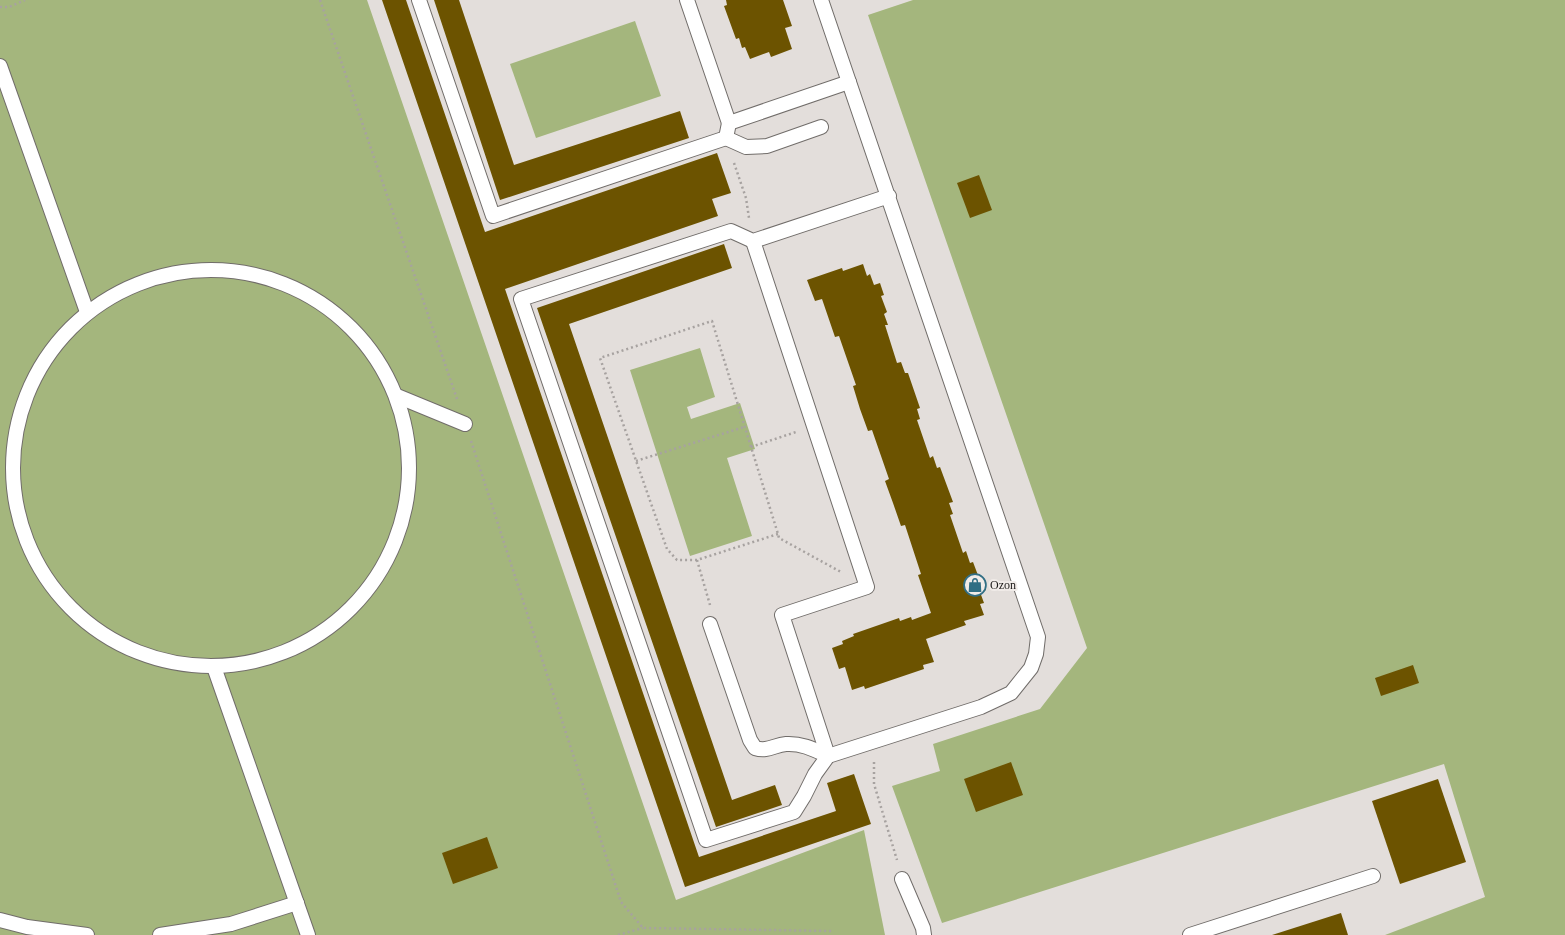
<svg xmlns="http://www.w3.org/2000/svg" width="1565" height="935" font-family="'Times New Roman',serif">
  <style>
    .green { fill: #a4b67d }
    .building { fill: #6c5300 }
    .lines { fill: none; stroke-linecap: round; stroke-linejoin: round }
    .lane-casing { stroke: #716d6a; stroke-width: 16 }
    .path { stroke: #a7a2a0; stroke-width: 2.5; stroke-dasharray: 2 3; stroke-linecap: butt }
    .lane { stroke: #fff; stroke-width: 14 }
    .labels { text-anchor: middle; stroke-width: 4; stroke-linejoin: round; paint-order: stroke }
    .poi-label { font-size: 12px; fill: #1a1817; stroke: #f0ebe8; text-anchor: start }
  </style>
  <rect width="100%" height="100%" fill="#e3dedb"/>
  <g class="green">
    <path d="M0,0h367l309,900 188,-70 21,105h-885z"/>
    <path d="M913,0h652v935h-180l100,-38 -41,-133 -502,159 -50,-137 48,-15 -7,-27 107,-35 47,-61 -219,-633z"/>
    <path d="M635,21l26,75 -125,42 -26,-74z"/>
    <path d="M700,348l15,49 -28,10 4,12 49,-16 15,46 -28,9 25,78 -62,20 -60,-186z"/>
  </g>
  <g class="building">
    <path d="M382,0h24l79,232 232,-79 14,40 -19,6 6,17 -213,73 194,568 137,-46 -9,-28 27,-9 17,50 -186,63z"/>
    <path d="M434,0h25l55,165 166,-54 9,27 -189,62z"/>
    <path d="M726,0h57l9,26 -7,2 7,21 -21,8 -2,-5 -19,7 -5,-12 -3,1 -3,-10 -3,1 -12,-33 3,-1z"/>
    <path d="M979,175l13,35 -22,8 -13,-35z"/>
    <path d="M724,244l8,24 -163,56 163,476 43,-15 7,20 -66,22 -179,-519z"/>
    <path d="M863,264l4,12 3,-2 4,11 6,-2 4,12 -3,1 6,16 -3,2 4,11h-3l12,38 4,-1 4,11h3l12,35 -3,1 3,10 -3,1 13,38 3,-2 4,12 3,-1 13,35 -4,1 4,11 -3,1 13,38 3,-2 4,12 3,-1 6,16 3,-1 4,13 -6,2 4,11 -4,1 4,11 -20,6 2,4 -40,14 8,23 -11,3 1,4 -59,20 -1,-3 -12,4 -7,-23 -6,2 -7,-21 11,-4 -1,-3 12,-5 -1,-2 46,-16 1,3 11,-4 1,3 19,-7 -13,-38 3,-1 -16,-49 -4,1 -8,-23 -8,-22 4,-2 -17,-49 -4,1 -8,-22 -7,-23 3,-1 -17,-49 -4,1 -13,-38 -7,2 -8,-21 35,-12 1,3z"/>
    <path d="M1413,665l6,18 -38,13 -6,-18z"/>
    <path d="M1011,762l12,33 -47,17 -12,-33z"/>
    <path d="M1438,779l28,83 -66,22 -28,-83z"/>
    <path d="M487,837l11,31 -45,16 -11,-31z"/>
    <path d="M1341,913l7,22h-76z"/>
  </g>
  <g class="lines">
    <g class="lane-casing">
      <g id="lane">
        <path d="M419,0l74,216 233,-78 3,-15"/>
        <path d="M687,0l42,123 120,-41"/>
        <path d="M821,0l217,637 -2,17 -5,14 -20,25 -30,14 -153,49 -13,18 -11,22 -10,16 -88,28 -185,-541 210,-68 22,10 136,-45"/>
        <path d="M0,66l87,246"/>
        <path d="M726,138l20,9 21,-1 54,-19"/>
        <path d="M753,241l114,346 -85,28 46,141"/>
        <circle cx="211" cy="468" r="198"/>
        <path d="M397,396l68,28"/>
        <path d="M710,624l40,116 5,8c13,4 19,-3 31,-4 16,-1 29,6 42,12"/>
        <path d="M214,667l94,268"/>
        <path d="M902,879l21,49 1,7"/>
        <path d="M0,920l27,7 60,8"/>
        <path d="M160,935l71,-11 66,-21"/>
        <path d="M1190,935l183,-59"/>
      </g>
    </g>
    <g class="path">
      <path d="M320,0l137,399"/>
      <path d="M0,7h9l16,-7"/>
      <path d="M734,163l12,35 3,20"/>
      <path d="M471,441l150,461 22,26 189,3"/>
      <path d="M751,447l45,-15"/>
      <path d="M636,461l108,-34"/>
      <path d="M778,534l-81,26h-20l-10,-11 -67,-191 112,-37 66,213 1,4 62,34"/>
      <path d="M697,560l13,45"/>
      <path d="M874,762v22l23,76"/>
      <path d="M618,935l25,-7"/>
    </g>
    <use href="#lane" class="lane"/>
  </g>
  <defs>
    <g id="shop-ring" transform="scale(1.15)"><circle r="9.5" fill="#f0ebe8" stroke="#316e84" stroke-width="1.5"/><path d="M-5-2.5h2.3a2.7 3.5 0 0 1 5.4 0H5L5.5 6h-11ZM-1.5-2.5h3a1.5 2.3 0 0 0-3 0Z" fill="#316e84"/></g>
  </defs>
  <g fill-rule="evenodd">
    <use href="#shop-ring" x="975" y="585"/>
  </g>
  <g class="labels">
    <g class="poi-label">
      <text x="990" y="589">Ozon</text>
    </g>
  </g>
</svg>
